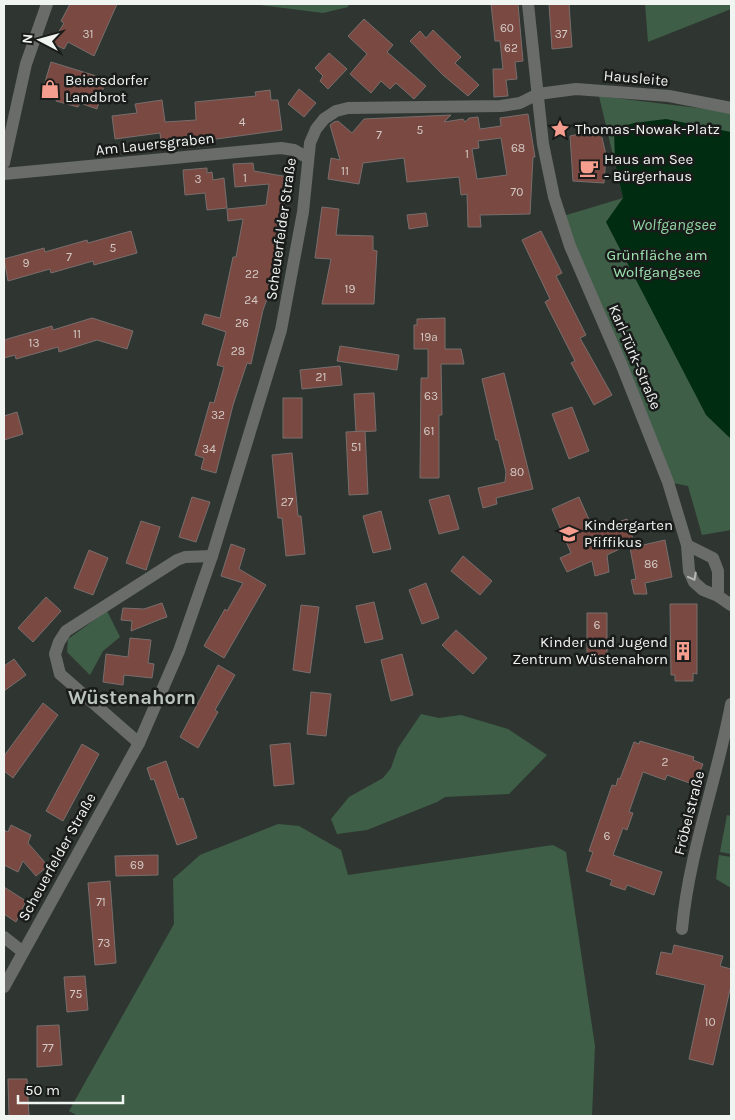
<svg xmlns="http://www.w3.org/2000/svg" width="735" height="1120" font-family="Karla,sans-serif">
  <style>
    .green { fill: #3e5e47 }
    .water { fill: #002c11 }
    .building { fill: #7a4941; stroke: #786e6d; fill-rule: evenodd }
    .lines { fill: none; stroke-linecap: round; stroke-linejoin: round }
    .minor { stroke: #696c69; stroke-width: 12 }
    .oneway { stroke: #b4b7b4 }
    .labels { text-anchor: middle; stroke-width: 5; stroke-linejoin: round; paint-order: stroke }
    .number-label { font-size: 12px; fill: #d3cac6 }
    .street-label { font-size: 15px; fill: #f1f5f2; stroke: #191c1a }
    .poi-label { font-size: 15px; fill: #f1f5f2; stroke: #191c1a; text-anchor: start }
    .park-label { font-size: 15px; fill: #9fe4b1; stroke: #191c1a }
    .water-label { font-size: 16px; font-style: italic; fill: #91d5a3; stroke: #191c1a }
    .district-label { font-size: 20px; font-weight: bold; fill: #bbc3bd; stroke: #191c1a }
  </style>
  <rect width="100%" height="100%" fill="#2f3631"/>
  <g class="green">
    <path d="M252,4h97l-1,3 -25,6z"/>
    <path d="M645,4h86v5l-83,33z"/>
    <path d="M599,96l132,16v418l-29,5 -14,-49 -20,-4 -108,-265 63,-19z"/>
    <path d="M107,611l13,26 -17,14 -13,24 -23,-23 1,-13z"/>
    <path d="M421,714l18,4 22,-3 47,14 39,26 -38,39 -64,3 -8,5 -70,28 -30,4 -6,-15 18,-22 34,-19 8,-10 7,-20z"/>
    <path d="M727,815l4,1v38l-11,-2z"/>
    <path d="M278,824l21,2 42,24 7,25 205,-30 13,7 29,194 -3,70h-514l-9,-5 105,-187 -1,-45 27,-24z"/>
    <path d="M719,855l12,2v31l-15,-9z"/>
  </g>
  <path class="water" d="M666,119l65,13v307l-25,-24 -100,-193 17,-24 -8,-35 -1,-34 20,-6z"/>
  <g class="building">
    <path d="M70,4h47l-23,52 -26,-14 -4,7 -12,-6 12,-20 -3,-2z"/>
    <path d="M491,4h27l5,57 -8,1 2,17 -11,1 2,16 -14,1 -1,-28h10l-3,-28h-5z"/>
    <path d="M549,4h20l3,43 -20,2z"/>
    <path d="M364,19l29,26 -6,7 39,34 -12,13 -18,-16 -6,6 -9,-8 -10,12 -21,-19 17,-20 -19,-18z"/>
    <path d="M433,30l28,27 -6,6 24,22 -11,11 -25,-21 -33,-34 10,-10 6,7z"/>
    <path d="M329,53l18,16 -19,20 -8,-8 3,-5 -8,-8z"/>
    <path d="M51,62l55,17 -9,30 -17,-6 -2,4 -22,-6 1,-4 -15,-5z"/>
    <path d="M299,89l17,14 -12,14 -16,-13z"/>
    <path d="M270,90l1,10h7l4,30 -109,15v-5l-12,1 -1,-8 -45,6 -3,-23 25,-3 -2,-9 27,-4 3,22 31,-2 -1,-18 61,-6 -1,-4z"/>
    <path d="M528,114l7,43h-2l-3,57 -50,1 1,12h-13l-1,-33 -6,1 -2,-18 -52,5 -3,-24 -41,5 -4,21 -31,-5 3,-21 9,2 -10,-35 4,-3 4,-1 14,12 12,-14 87,-4 -7,7 19,-3 2,3 4,-4 9,-1 2,12 21,-3 -1,-8zM501,138l6,37 -30,4 -5,-30 7,-1 -1,-7z"/>
    <path d="M600,129l6,26 -2,28 -31,-2 -3,-45z"/>
    <path d="M253,163l1,8 40,7v4l-12,1 5,1 -15,101 -9,25 -12,54 -4,-1 -14,42 -17,68 -15,-4 3,-11 -9,-3 15,-53 4,1 10,-36 -7,-2 9,-33 -24,-8 3,-10 15,4 13,-61h3l7,-38 -15,2 -1,-12 39,-4 3,-21 -34,3 -2,-23z"/>
    <path d="M207,168v5l5,-1 1,8 11,-2 3,30 -20,2 -2,-17 -20,2 -2,-25z"/>
    <path d="M322,207l17,2 -3,26 37,1v14l4,1 -3,53h-52l9,-45 -16,-1z"/>
    <path d="M426,213l2,13 -19,3 -2,-14z"/>
    <path d="M131,231l6,22 -43,12 -1,-4 -42,12 -1,-4 -42,12 -4,-22 40,-11 1,4 42,-12 1,3z"/>
    <path d="M541,231l21,42 -6,3 30,59 -6,3 32,57 -18,10 -23,-42 4,-2 -30,-59 5,-3 -28,-59z"/>
    <path d="M92,318l41,13 -6,18 -30,-9 -38,12 -1,-5 -42,12 -1,-4 -11,3v-18l48,-14 1,4z"/>
    <path d="M445,318v31h16l3,15h-23l1,51h-3v63h-19l1,-100h7v-29h-14v-24h3v-6z"/>
    <path d="M340,346l59,9 -2,15 -60,-9z"/>
    <path d="M340,366l2,19 -40,4 -2,-19z"/>
    <path d="M504,373l29,116 -37,9 1,6 -14,4 -5,-20 27,-6 1,-10 -8,-32h-2l-14,-61z"/>
    <path d="M374,393l2,38 -20,1 -2,-38z"/>
    <rect x="283" y="398" width="19" height="40"/>
    <path d="M572,407l17,44 -20,8 -17,-45z"/>
    <path d="M17,412l6,22 -19,6v-24z"/>
    <path d="M365,431l3,63 -19,1 -3,-63z"/>
    <path d="M292,453l6,63h3l4,38 -19,2 -4,-38h-4l-6,-63z"/>
    <path d="M449,495l10,34 -20,5 -10,-34z"/>
    <path d="M192,497l18,5 -14,40 -17,-5z"/>
    <path d="M579,497l15,34 33,-12 7,23 -27,13 2,17 -14,4 -3,-15 -25,11 -7,-14 11,-5 -19,-44z"/>
    <path d="M381,511l10,38 -18,4 -10,-37z"/>
    <path d="M141,521l19,6 -14,43 -20,-7z"/>
    <path d="M665,540l7,37 -27,6 2,11h-13l-3,-14 5,-1 -6,-31z"/>
    <path d="M231,544l14,5 -6,20 27,16 -42,73 -20,-12 21,-37 2,2 16,-28 -22,-7z"/>
    <path d="M89,550l19,8 -15,37 -19,-7z"/>
    <path d="M463,556l29,25 -12,14 -29,-24z"/>
    <path d="M426,583l13,35 -17,6 -13,-34z"/>
    <path d="M46,597l15,14 -28,31 -15,-14z"/>
    <path d="M374,602l9,37 -18,4 -9,-37z"/>
    <path d="M162,603l5,14 -6,2 -30,12 1,-10 -11,-1 2,-12 21,1z"/>
    <path d="M670,604h27v70l-4,-1v8h-18v-6h-4z"/>
    <path d="M301,605l18,2 -9,66 -17,-3z"/>
    <path d="M587,613h20v51l-20,1z"/>
    <path d="M456,630l31,28 -14,16 -31,-29z"/>
    <path d="M130,638l21,2 -3,23 6,1 -2,14 -28,-3 -1,10 -20,-3 3,-28 22,3z"/>
    <path d="M402,654l11,41 -22,6 -10,-41z"/>
    <path d="M14,659l12,16 -22,16v-25z"/>
    <path d="M218,665l17,10 -20,35 3,2 -20,36 -18,-11z"/>
    <path d="M311,692l20,2 -5,42 -19,-2z"/>
    <path d="M43,703l15,12 -45,63 -9,-7v-15z"/>
    <path d="M640,741l54,16 -1,3 10,4 -8,21 -28,-10 -2,5 -22,-8 -14,40 4,1 -6,17 -4,-2 -10,27 49,17 -8,23 -27,-10 -2,5 -15,-5 2,-5 -26,-9 7,-19 -4,-1 23,-66 4,1 2,-8 2,1 14,-37 5,2z"/>
    <path d="M290,743l4,41 -20,2 -4,-41z"/>
    <path d="M82,744l17,10 -36,67 -17,-10z"/>
    <path d="M166,761l13,38 4,-1 14,40 -20,7 -23,-66 -3,1 -4,-12z"/>
    <path d="M11,825l20,10 -3,8 20,23 -12,10 -13,-15 -5,11 -14,-7v-35l4,2z"/>
    <path d="M158,855v20l-42,1 -1,-20z"/>
    <path d="M110,881l6,82 -21,2 -7,-82z"/>
    <path d="M4,887l22,14 -10,21 -12,-8z"/>
    <path d="M674,945l49,11 -3,10 11,3v16l-18,80 -24,-6 16,-74 -49,-11 5,-22 11,2z"/>
    <path d="M85,976l3,34 -21,2 -3,-35z"/>
    <path d="M59,1025l3,40 -25,2v-41z"/>
    <path d="M8,1079h19l2,37h-20z"/>
  </g>
  <g class="lines">
    <g class="minor">
      <path d="M528,4l15,140 11,53 16,49 52,120 46,116 19,63 2,26 5,11 9,8 15,6 13,9"/>
      <path d="M4,163l22,-99 21,-60"/>
      <path d="M4,174l277,-26 13,2 14,8"/>
      <path d="M687,545l26,13 5,13v25"/>
      <path d="M139,743l-79,-69 -5,-20 4,-12 7,-11 111,-71 8,-3 27,-1"/>
      <path d="M682,929c7,-77 35,-149 49,-225"/>
      <path d="M4,937l19,15"/>
      <path d="M4,987l135,-244 40,-92 33,-95 69,-226 22,-118 7,-69 6,-14 8,-10 12,-8 12,-3 153,-2 19,-3 18,-9 38,-5 93,7 62,12"/>
    </g>
  </g>
  <defs><path id="oneway-chevron" d="M-2-3.5L2.5 0L-2 3.5" fill="none" stroke-width="1.6" stroke-linecap="round" stroke-linejoin="round" transform="scale(1.25)"/></defs>
  <use class="oneway" href="#oneway-chevron" transform="translate(693 577) rotate(62)"/>
  <defs>
    <g id="shop-bare" transform="scale(1.5)"><path d="M-5-2.5h2.3a2.7 3.5 0 0 1 5.4 0H5L5.5 6h-11ZM-1.5-2.5h3a1.5 2.3 0 0 0-3 0Z" fill="#f59d8e" stroke="#191c1a" stroke-width="2.5" paint-order="stroke"/></g>
    <g id="sight-bare" transform="scale(1.5)"><path d="M0-6L1.8-2.2L6-1.7L2.9 1.2L3.7 5.4L0 3.3L-3.7 5.4L-2.9 1.2L-6-1.7L-1.8-2.2Z" fill="#f59d8e" stroke="#191c1a" stroke-width="2.5" paint-order="stroke"/></g>
    <g id="cafe-bare" transform="scale(1.5)"><path d="M-5.5-4.5H6V0H3Q3 3.5 0 3.5H-2.5Q-5.5 3.5-5.5 0ZM3-3.2v2h1.7v-2ZM-6 4.5H4V6H-6Z" fill="#f59d8e" stroke="#191c1a" stroke-width="2.5" paint-order="stroke"/></g>
    <g id="school-bare" transform="scale(1.5)"><path d="M0-5L7-2L0 1L-7-2ZM-4 1L0 2.5L4 1V4Q0 6-4 4Z" fill="#f59d8e" stroke="#191c1a" stroke-width="2.5" paint-order="stroke"/></g>
    <g id="building-bare" transform="scale(1.5)"><path d="M-4-6H4V6H1V3H-1V6H-4ZM-2.5-4.3h1.7v1.8h-1.7ZM.8-4.3h1.7v1.8H.8ZM-2.5-1h1.7V.8h-1.7ZM.8-1h1.7V.8H.8Z" fill="#f59d8e" stroke="#191c1a" stroke-width="2.5" paint-order="stroke"/></g>
  </defs>
  <g fill-rule="evenodd">
    <use href="#shop-bare" x="50" y="89"/>
    <use href="#sight-bare" x="560" y="129"/>
    <use href="#cafe-bare" x="589" y="168"/>
    <use href="#school-bare" x="569" y="534"/>
    <use href="#building-bare" x="683" y="651"/>
  </g>
  <g class="labels">
    <g class="number-label">
      <text x="507" y="32">60</text>
      <text x="88" y="38">31</text>
      <text x="561" y="38">37</text>
      <text x="511" y="52">62</text>
      <text x="242" y="126">4</text>
      <text x="420" y="134">5</text>
      <text x="379" y="139">7</text>
      <text x="518" y="152">68</text>
      <text x="467" y="158">1</text>
      <text x="345" y="175">11</text>
      <text x="245" y="182">1</text>
      <text x="198" y="183">3</text>
      <text x="517" y="196">70</text>
      <text x="113" y="252">5</text>
      <text x="69" y="261">7</text>
      <text x="26" y="267">9</text>
      <text x="252" y="278">22</text>
      <text x="350" y="293">19</text>
      <text x="251" y="304">24</text>
      <text x="242" y="327">26</text>
      <text x="77" y="338">11</text>
      <text x="429" y="341">19a</text>
      <text x="34" y="347">13</text>
      <text x="238" y="355">28</text>
      <text x="321" y="381">21</text>
      <text x="431" y="400">63</text>
      <text x="218" y="419">32</text>
      <text x="429" y="435">61</text>
      <text x="356" y="451">51</text>
      <text x="209" y="453">34</text>
      <text x="517" y="476">80</text>
      <text x="287" y="506">27</text>
      <text x="651" y="568">86</text>
      <text x="597" y="629">6</text>
      <text x="665" y="766">2</text>
      <text x="607" y="840">6</text>
      <text x="137" y="869">69</text>
      <text x="101" y="906">71</text>
      <text x="104" y="947">73</text>
      <text x="76" y="998">75</text>
      <text x="710" y="1026">10</text>
      <text x="48" y="1052">77</text>
    </g>
    <g class="street-label">
      <text transform="translate(636 78) rotate(5)" y="5">Hausleite</text>
      <text transform="translate(155 144) rotate(-6)" y="5">Am Lauersgraben</text>
      <text transform="translate(281 229) rotate(-82)" y="5">Scheuerfelder Straße</text>
      <text transform="translate(635 357) rotate(67)" y="5">Karl-Türk-Straße</text>
      <text transform="translate(689 813) rotate(-76)" y="5">Fröbelstraße</text>
      <text transform="translate(57 857) rotate(-61)" y="5">Scheuerfelder Straße</text>
    </g>
    <g class="poi-label">
      <text x="65" y="85">Beiersdorfer<tspan x="65" dy="17">Landbrot</tspan></text>
      <text x="575" y="134">Thomas-Nowak-Platz</text>
      <text x="604" y="164">Haus am See<tspan x="604" dy="17">- Bürgerhaus</tspan></text>
      <text x="584" y="530">Kindergarten<tspan x="584" dy="17">Pfiffikus</tspan></text>
      <text x="668" y="647" text-anchor="end">Kinder und Jugend<tspan x="668" dy="17">Zentrum Wüstenahorn</tspan></text>
    </g>
    <g class="park-label">
      <text x="657" y="260">Grünfläche am<tspan x="657" dy="17">Wolfgangsee</tspan></text>
    </g>
    <g class="water-label">
      <text x="674" y="230">Wolfgangsee</text>
    </g>
    <g class="district-label">
      <text x="132" y="704">Wüstenahorn</text>
    </g>
  </g>
  <rect width="735" height="1120" fill="none" stroke="#f1f5f2" stroke-width="10"/>
  <g transform="translate(40 40) rotate(276)" stroke="#191c1a" stroke-width="4" paint-order="stroke">
  <path d="M0-4L9 19L0 12L-9 19Z" fill="#f1f5f2"/>
  <text y="-8" font-size="14" font-weight="bold" text-anchor="middle" fill="#f1f5f2">N</text>
  </g>
  <path d="M18 1095v8h105v-8" fill="none" stroke="#f1f5f2" stroke-width="2.5"/>
  <text x="25" y="1095" font-size="15" fill="#f1f5f2" stroke="#191c1a" stroke-width="4" paint-order="stroke">50 m</text>
</svg>
